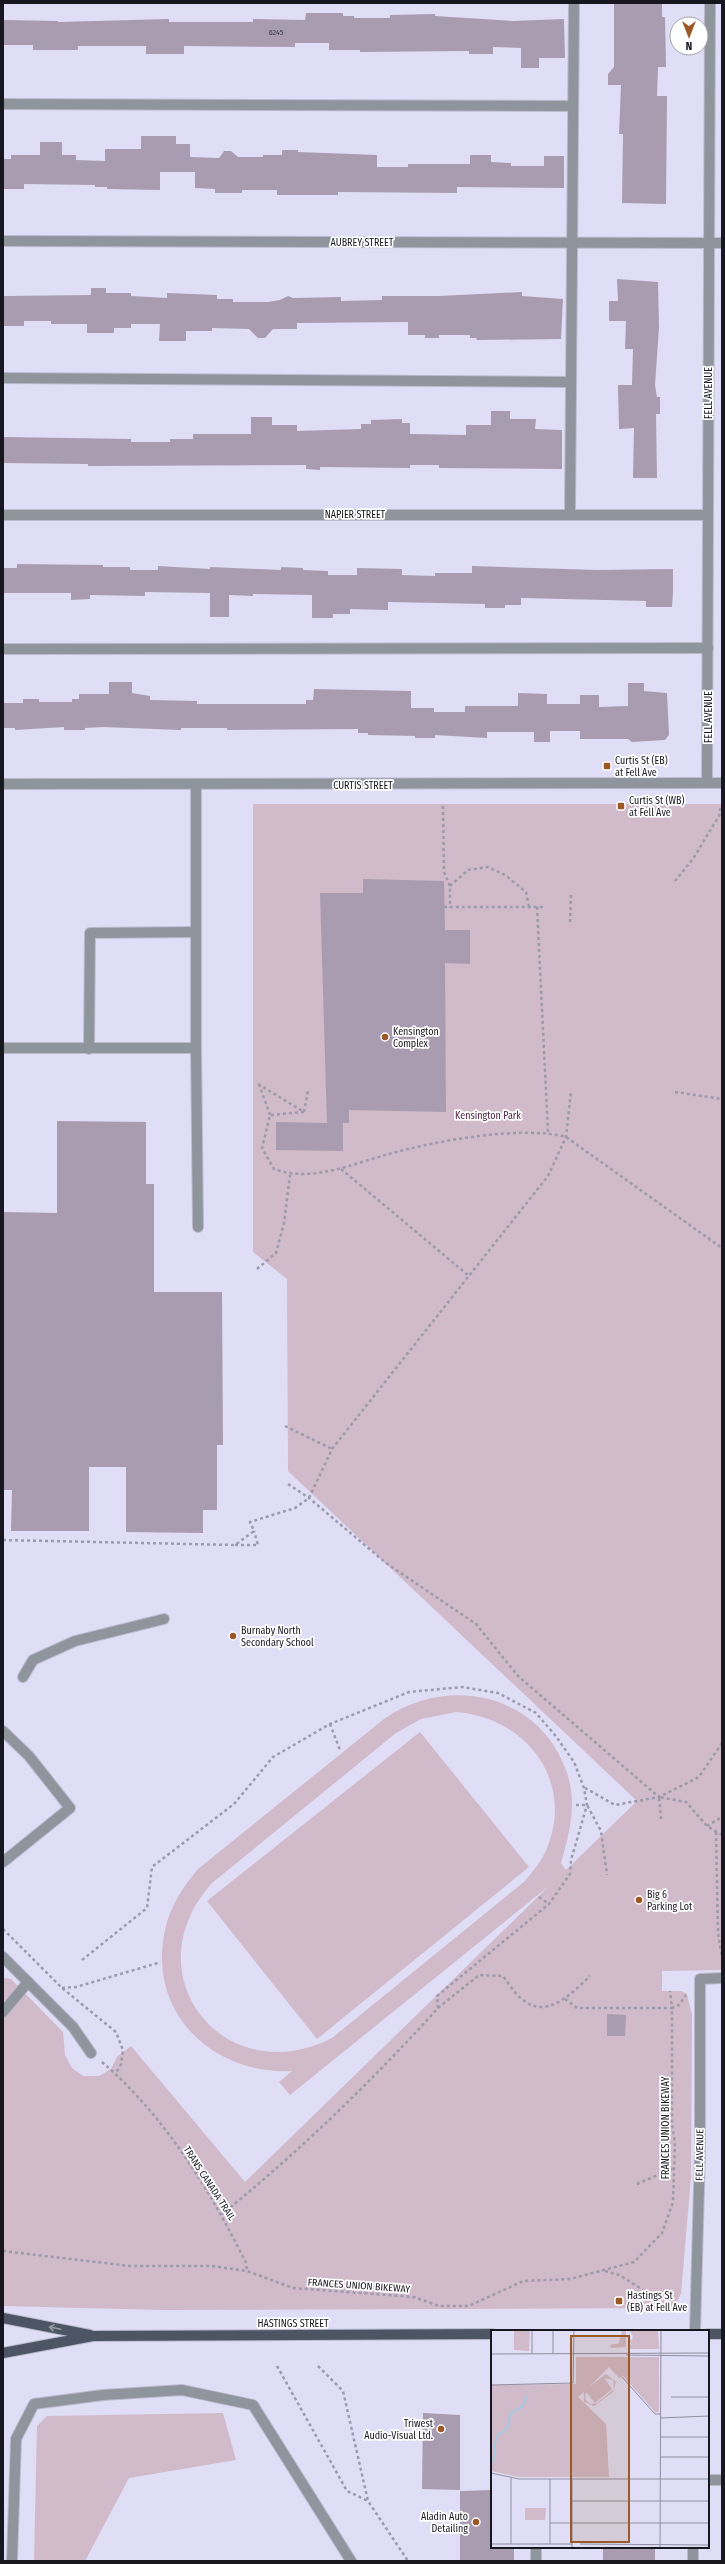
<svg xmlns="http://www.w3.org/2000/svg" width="725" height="2564" font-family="'Fira Sans Condensed',sans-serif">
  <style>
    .green { fill: #d1bac9; fill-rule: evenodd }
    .building { fill: #a99cb0 }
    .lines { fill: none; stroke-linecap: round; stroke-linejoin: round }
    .minor-casing { stroke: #bcbacf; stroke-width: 12 }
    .major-casing { stroke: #bcbacf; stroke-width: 12 }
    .path { stroke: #9c9aad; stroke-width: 2.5; stroke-dasharray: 3 3; stroke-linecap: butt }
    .minor { stroke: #8f949d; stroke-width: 10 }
    .major { stroke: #4d5564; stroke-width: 10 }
    .oneway { stroke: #9499a2 }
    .poi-dot { fill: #9c5928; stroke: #fff; stroke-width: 1.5 }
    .labels { text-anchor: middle; stroke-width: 3.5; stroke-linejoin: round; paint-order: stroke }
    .number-label { font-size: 8px; fill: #3c3843 }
    .street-label { font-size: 10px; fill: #18171f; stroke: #fff }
    .poi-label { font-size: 10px; fill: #18171f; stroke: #fff; text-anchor: start }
    .park-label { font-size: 10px; fill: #502244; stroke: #fff }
    .inset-river { fill: none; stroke: #a4cae3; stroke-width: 2 }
    .inset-road { fill: none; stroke: #908ea0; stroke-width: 1 }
    .view { fill: #9c5928; fill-opacity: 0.15; stroke: #9c5928; stroke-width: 2 }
    .inset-edge { fill: none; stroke: #18171f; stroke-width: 2 }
  </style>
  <rect width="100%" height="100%" fill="#e0def6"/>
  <g class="green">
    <path d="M253,804h469v1166l-60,1v20h19l6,3 5,21 -1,162 -10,117 -5,10 -7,4 -505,2 -161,-4v-328l8,1 52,53 2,23 7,13 11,8h16l12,-7 6,-12 14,-11 114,136 304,-296 -259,209 -11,-13 13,-11c-80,4 -145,-59 -127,-141 5,-24 18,-43 33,-61l186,-150c66,-46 159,-24 184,57 9,31 1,58 -7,87l5,7 71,-69 -349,-330 -1,-192 -34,-27zM456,1712c69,5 119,68 91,136 -5,13 -14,23 -22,33l-193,157c-108,55 -202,-64 -120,-155l184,-150 25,-14z"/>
    <path d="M420,1732l109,135 -212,172 -110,-138z"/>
    <path d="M223,2413l13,47 -107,18 -44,83h-51l3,-135 10,-10z"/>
  </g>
  <g class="building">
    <path d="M614,3h48v14h3l1,50h-8l-1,29h10l-1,108 -44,-1 1,-69h-4l2,-49h-13v-11l6,-7z"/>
    <path d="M306,13h37v3h11v2h36v-3l45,-1v2l78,5 51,-2 1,39h-26v10h-18v-20l-28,-1v7h-24v-3l-109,1v-2h-31v-7h-34v4l-111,-1v8h-38v-8h-68v4h-45v-5h-30v-25l55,1v1l111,-3v3h84v-3l52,1z"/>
    <path d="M141,136h35v8h14v13l29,1 5,-7h7l7,6h25v-2h19v-5h16v2l79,3v12h31v-3h62v-9h21v7l20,1v3h33v-10h20v32l-107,-1v6l-119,-1v3h-61v-5h-35v3h-27v-4l-20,-1v-16h-35v18l-53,-1v-2h-12v-2l-71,-1v5h-21v-30h8v-4h29v-13h22v13h14v5l29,1v-12h36z"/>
    <path d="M617,279l41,3 1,45 -4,58 2,12h3v17h-4l1,64h-24l1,-50 -15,1 -1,-44h14l1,-36h-8l1,-28h-17v-20h9z"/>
    <path d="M91,288h15v5h25v3l36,2v-5l50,2v4h16v3h35l12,-2 8,-4 5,2 48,-1v4l41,-1v-4h57l83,-4v4l41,3 -2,40 -84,1 -1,-2h-6v-3h-31v3h-14v-3h-17v-13l-111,1v6h-24l-8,9h-7l-9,-9 -37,-1v3h-26v10h-27l1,-17h-29v4h-17v5h-27v-9h-36v-3h-27v5h-20v-30l87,-1z"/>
    <path d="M491,411h19v8h26l-1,10 27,1v39l-123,-1v-3h-29v3l-90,-1v3l-14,-1v-4l-218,1v-2l-85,-1v-26l128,2v3h39v-3h23v-5h58v-17h21v8h25v6l64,-2v-5h10v-4l31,-1v4h8v11l56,1v-10h25z"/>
    <path d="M17,564l86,1v2h27v3h28v-4l52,3v-2l71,3v-3l22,1v2l25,1v4h29v-7l45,1v6l33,1v-3h37v-7l126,4 75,-1v23l-1,15h-26v-6l-125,-3v7h-16v3h-20v-4l-97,-2v8l-38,-1v5h-17v4h-21v-23l-59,-1v2l-24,-1v22h-19v-24l-65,-1v4l-55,-1v4l-19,1v-7h-68v-25h14z"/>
    <path d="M109,682h23v11l18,3v4l47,1v3h109v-4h7l1,-11 97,2v17h23v4h31v-6h53v-13l29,1v10h33v-9h19v12l29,-1v-23h16v8l23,2 2,42 -4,5 -33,2 -4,-3h-48v-8h-30v11h-16v-10h-47v6l-52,-3v3h-20v-2l-47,-1v-2h-10v-4l-131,1v-2h-46v2l-78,-3 -18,1v2h-21v-3l-49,3v-2h-12v-25h20v-4h16v3h33v-3h7v-5h30z"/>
    <path d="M363,879l81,2 1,49h25v34l-25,-1 1,149 -97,-2v13h-6v28l-67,-1v-28l51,1 -7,-230h43z"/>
    <path d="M57,1121l89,1v62h8v108h68l1,153h-6v65h-14v23l-77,-1v-65h-37v64h-78l1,-41h-9v-278l54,1z"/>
    <path d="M607,2014l19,1 -1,21h-18z"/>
    <path d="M423,2413l37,2v75l-38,-1z"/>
    <path d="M492,2490v57h22v14h-54v-70z"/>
    <rect x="603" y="2547" width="52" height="14"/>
  </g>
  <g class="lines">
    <g class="minor-casing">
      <g id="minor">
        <path d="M3,104l570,2"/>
        <path d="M3,241l719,2"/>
        <path d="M3,378l567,4"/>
        <path d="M570,514l4,-511"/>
        <path d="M3,515h704"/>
        <path d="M3,649l705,-1"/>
        <path d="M707,783l3,-780"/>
        <path d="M3,784l719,-1"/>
        <path d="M3,1048h193l2,179"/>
        <path d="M196,1048v-264"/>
        <path d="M89,1049l1,-116 105,-1"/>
        <path d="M23,1677l10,-17 42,-19 89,-22"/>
        <path d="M3,1731l26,25 41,52 -67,54"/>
        <path d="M3,1957l70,70 18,26"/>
        <path d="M3,2012l25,-30"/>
        <path d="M695,2331l5,-180v-172l22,-1"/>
        <path d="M708,2480h14"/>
        <path d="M12,2561l4,-122 18,-35 69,-9 79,-5 71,15 98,156"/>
        <path d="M536,2561v-14"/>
        <path d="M693,2561v-14"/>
      </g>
    </g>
    <g class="major-casing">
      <g id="major">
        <path d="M3,2318l87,17"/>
        <path d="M708,2334h14"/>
        <path d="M3,2353l90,-17 399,-2"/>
      </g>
    </g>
    <g class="path">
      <path d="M443,806l1,66 6,14v21h93"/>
      <path d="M675,881l18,-22 27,-45v-7"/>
      <path d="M450,886l18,-16 20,-3 17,8 21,17 3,15"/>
      <path d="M444,907h6"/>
      <path d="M537,907l11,225"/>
      <path d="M570,922l1,-28"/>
      <path d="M258,1084l46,28 -34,3 -8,33 12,21c37,14 78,-5 115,-15 46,-13 133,-29 177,-17l156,111"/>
      <path d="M259,1084l11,31"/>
      <path d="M675,1092l47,7"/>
      <path d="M304,1112l4,-21"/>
      <path d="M341,1169l128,107"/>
      <path d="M257,1269l19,-16 8,-30 6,-48"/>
      <path d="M285,1426l47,23"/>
      <path d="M288,1484l21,14 77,65 90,61 42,52 141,121"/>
      <path d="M3,1540l232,5 19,-14 -4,-9 45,-14 14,-10 23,-49 216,-273 18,-39 5,-45"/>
      <path d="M235,1545h23l-4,-14"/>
      <path d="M330,1724l10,26"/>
      <path d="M585,1788l30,17 44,-8 40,-20 23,-34"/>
      <path d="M576,1805h11l14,26 6,44"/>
      <path d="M661,1819l-2,-22 27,5 21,24 15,9"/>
      <path d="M707,1826l15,-9"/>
      <path d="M716,1832l2,101 4,25"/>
      <path d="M539,1897l10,7"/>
      <path d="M3,1929l59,59 54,44 7,18 -2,14 -5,9"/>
      <path d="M82,1960l65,-52 5,-41 82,-63 39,-47 57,-33 79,-32 53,-5 36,6 38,20 19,22 19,27 10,26 3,17 -16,55 -1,14 -21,30 -112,92 1,12c-66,73 -139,144 -216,206"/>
      <path d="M62,1988l14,-1 82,-24"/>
      <path d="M565,1999l12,9h95l-2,-17"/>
      <path d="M438,2008l41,-33 24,1c6,8 12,18 20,24 25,20 50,-8 67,-24"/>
      <path d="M102,2062c62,53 108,128 144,201l1,8"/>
      <path d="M637,2184l37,-16"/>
      <path d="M3,2251l127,15h82l35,5 46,17 121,9 25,9h30l54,-25 47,-2 64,-17 28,-29 11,-31 2,-60 -3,-17v-117l7,-3 7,-10"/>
      <path d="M605,2271l14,4 42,26"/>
      <path d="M277,2366l70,125 21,10"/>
      <path d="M318,2366l25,25 25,110 40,60"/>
    </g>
    <use href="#minor" class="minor"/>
    <use href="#major" class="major"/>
  </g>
  <defs><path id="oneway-shaft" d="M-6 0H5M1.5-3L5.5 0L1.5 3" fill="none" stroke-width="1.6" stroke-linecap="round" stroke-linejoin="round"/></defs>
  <use class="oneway" href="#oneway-shaft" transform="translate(55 2328) rotate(-168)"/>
  <g class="poi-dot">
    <rect x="603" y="762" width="8" height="8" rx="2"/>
    <rect x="617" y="802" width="8" height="8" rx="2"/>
    <circle cx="385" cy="1037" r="4"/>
    <circle cx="233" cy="1636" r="4"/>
    <circle cx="639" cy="1900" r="4"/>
    <rect x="615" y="2297" width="8" height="8" rx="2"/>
    <circle cx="441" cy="2429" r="4"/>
    <circle cx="476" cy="2522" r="4"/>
  </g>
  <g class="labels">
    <g class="number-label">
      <text x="276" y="35">6245</text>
    </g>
    <g class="street-label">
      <text x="362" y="246">AUBREY STREET</text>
      <text transform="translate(708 393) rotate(-90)" y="4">FELL AVENUE</text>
      <text x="355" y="518">NAPIER STREET</text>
      <text transform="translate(708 717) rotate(-90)" y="4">FELL AVENUE</text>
      <text x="363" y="789">CURTIS STREET</text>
      <text transform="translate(665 2128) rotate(-90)" y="4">FRANCES UNION BIKEWAY</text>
      <text transform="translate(699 2155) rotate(-89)" y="4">FELL AVENUE</text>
      <text transform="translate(210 2183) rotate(57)" y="4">TRANS CANADA TRAIL</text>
      <text transform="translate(359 2285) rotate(4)" y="4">FRANCES UNION BIKEWAY</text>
      <text x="293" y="2327">HASTINGS STREET</text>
    </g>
    <g class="poi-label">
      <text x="615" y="764">Curtis St (EB)<tspan x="615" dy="12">at Fell Ave</tspan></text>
      <text x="629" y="804">Curtis St (WB)<tspan x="629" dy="12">at Fell Ave</tspan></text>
      <text x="393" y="1035">Kensington<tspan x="393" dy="12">Complex</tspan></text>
      <text x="241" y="1634">Burnaby North<tspan x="241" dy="12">Secondary School</tspan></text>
      <text x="647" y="1898">Big 6<tspan x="647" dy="12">Parking Lot</tspan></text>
      <text x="627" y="2299">Hastings St<tspan x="627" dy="12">(EB) at Fell Ave</tspan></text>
      <text x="433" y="2427" text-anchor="end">Triwest<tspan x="433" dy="12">Audio-Visual Ltd.</tspan></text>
      <text x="468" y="2520" text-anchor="end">Aladin Auto<tspan x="468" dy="12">Detailing</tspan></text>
    </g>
    <g class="park-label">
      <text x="488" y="1119">Kensington Park</text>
    </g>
  </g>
  <g transform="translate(491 2330)">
    <rect width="218" height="218" fill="#e0def6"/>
    <path d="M23,0h16l-1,21 -15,-1zM131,0h4v17l-15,1 -1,-3 9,-2zM138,0h29l1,19h-31l3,-5 -2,-5 3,1 1,-4zM85,27h83v55h-4l-32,-36 -4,2 -10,-11 -20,20 17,-13 10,8 -3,10 -19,14 -10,-4v-10l-6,5 28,27 3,53h-91l-27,-6v-86l85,-1zM113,48l9,2 1,9 -17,14 -7,1 -5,-5 1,-7 9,11 17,-14zM55,178l-1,12h-20v-12z" fill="#d1bac9" fill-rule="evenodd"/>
    <path class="inset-river" d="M2,133l3,-26 12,-10 2,-13 13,-8 4,-11"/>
    <path class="inset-road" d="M0,24l218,-1M41,24v-24M62,24v-24M135,25l83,1M131,47l33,37h5M0,55l82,-2 1,-53M180,67h38M169,88l49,-2M169,107h49M169,127h49M0,143l28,6h190M81,171h137M59,193h159M0,214h81M20,214v-66M59,214v-65M89,214l129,1M81,218v-69M169,218l1,-218"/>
    <path class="view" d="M80,6h58v206h-58z"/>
    <rect width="218" height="218" class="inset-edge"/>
  </g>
  <rect width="725" height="2564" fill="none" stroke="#18171f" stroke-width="8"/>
  <g transform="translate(689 36) rotate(180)"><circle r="19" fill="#ffffff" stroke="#a3a2a5"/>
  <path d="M0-3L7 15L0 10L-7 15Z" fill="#9c5928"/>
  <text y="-6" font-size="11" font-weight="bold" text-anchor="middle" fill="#18171f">N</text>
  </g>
</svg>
